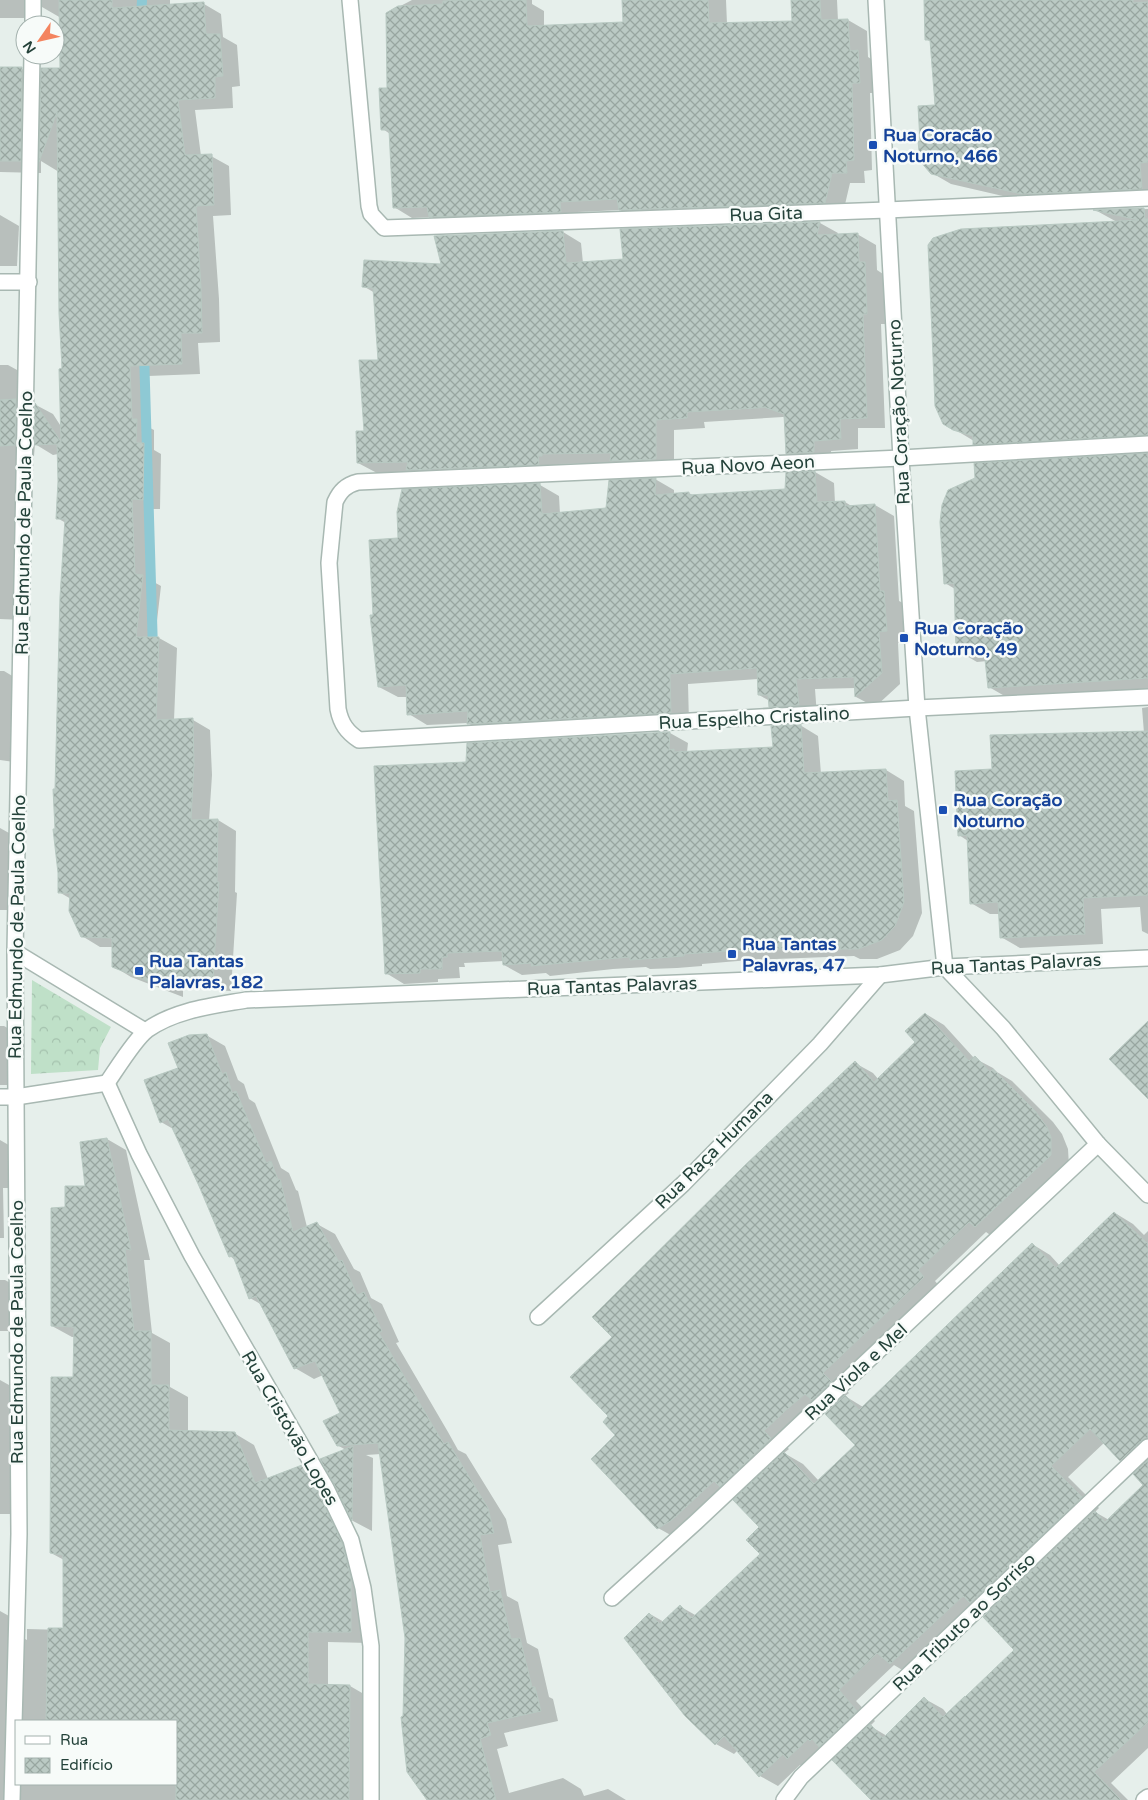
<svg xmlns="http://www.w3.org/2000/svg" width="1148" height="1800" font-family="'Varela Round',sans-serif">
  <style>
    .forest { fill: url(#forest-crowns) }
    .shadow { fill: #0003; fill-rule: evenodd }
    .lines { fill: none; stroke-linecap: round; stroke-linejoin: round }
    .stream { stroke: #8ec9d4; stroke-width: 10 }
    .building { fill: url(#building-cross-hatch); stroke: #b8c9c2 }
    .minor-casing { stroke: #a8b8b2; stroke-width: 18 }
    .minor { stroke: #fff; stroke-width: 15 }
    .transit-dot { fill: #1a4fb4; stroke: #f7fbf9; stroke-width: 2 }
    .labels { text-anchor: middle; stroke-width: 5; stroke-linejoin: round; paint-order: stroke }
    .transit-label { font-size: 18px; font-weight: bold; fill: #164399; stroke: #f7fbf9; text-anchor: start }
    .street-label { font-size: 18px; fill: #24423a; stroke: #f7fbf9 }
  </style>
  <defs>
    <pattern id="forest-crowns" width="20" height="18" patternUnits="userSpaceOnUse" patternTransform="scale(1.25)"><rect width="20" height="18" fill="#bfe0c8"/><path d="M2 6a3 3 0 1 1 6 0M12 15a3 3 0 1 1 6 0" fill="none" stroke="#a4c1ad"/></pattern>
    <pattern id="building-cross-hatch" width="8" height="8" patternUnits="userSpaceOnUse" patternTransform="scale(1.25)"><rect width="8" height="8" fill="#bbcac4"/><path d="M0 0l8 8M0 8l8-8" fill="none" stroke="#98a6a0"/></pattern>
  </defs>
  <rect width="100%" height="100%" fill="#e6efeb"/>
  <path class="forest" d="M32,980l79,47 -11,21 -2,22 -67,4z"/>
  <g class="shadow">
    <path d="M0,0h170v5l34,-1 17,10 2,23 14,8 3,41 -8,1 1,21 -38,2 6,46h10l18,10 2,49 -18,1 6,83 1,43 -22,1 2,31 -52,2 2,52 4,2v20l7,4 -1,55h-10l2,72 9,5 -6,52h4l18,10 -3,72h19l17,10 2,45 -3,46 9,-1 18,11 -1,61 2,1 -6,98 -48,-3v9l-52,-20 -18,-11v-19h-13l-18,-11 -11,-37 -12,-7 -3,-101 10,-268 -9,-5 2,-37 -1,-27 -5,1 -18,-11 -1,12h-8l-3,164 -23,-1v-254h8l20,11v31l8,5v-7l17,9 9,14 2,-58 -5,-198 -18,-11v12l-41,-1v-104l22,1 20,11 19,-11v-51l-19,-11 -1,11h-41z"/>
    <path d="M412,0h120v4l12,7v15l81,-3 -2,-23h103l1,24 67,-1 -2,-23h45l1,21 10,-1 19,11 1,26 8,5 2,31h-8l2,77 -8,1 1,12h-15l-7,30 -205,7 -18,-10 -42,2 1,10 -130,5 -17,-10 -20,1 -18,-11 -4,-73 -7,-5 6,-40 -2,-76z"/>
    <path d="M925,0h223v200l-106,5 -91,-21 -19,-11 4,-67 -5,-64 -5,-3z"/>
    <path d="M1148,209v237l-155,9 -19,-11v-3l-30,-18 173,-201 -20,-11z"/>
    <path d="M0,215l19,11 -2,40h-17z"/>
    <path d="M820,223l18,10 -1,2 20,-1 19,11 1,25 6,4 2,50h-4l4,104h-27v21l-27,2 1,11 -26,1 -19,-10 -1,-35 -3,-1 -79,5 1,6 -31,2v39l-44,2 -15,-8 -56,1 1,2 -183,7 -19,-10 21,-102 -4,-68 -12,-7 200,-54 18,11 2,20 42,-3z"/>
    <path d="M1148,455v236l-140,7 -19,-11 -2,-26 -10,1 -19,-11 -3,-62 -10,-6z"/>
    <path d="M815,472l19,11 1,20 10,-1 8,5 22,-2 19,11 5,85 4,2 3,39 -8,1 2,41 -25,23 -19,-10v-9l-41,1 2,27 -28,1 -19,-11v-5l-11,-6 -1,-16 -70,5 1,39 -202,12 -19,-12 -41,2 -18,-11 -1,-17h-10l-19,-10 -5,-71 25,-76 141,-55 19,11 1,18 47,-5 48,-30 19,11v5l15,-2 5,3 92,-5z"/>
    <path d="M0,671h4l20,12 -3,80 -21,-3z"/>
    <path d="M1148,707v227l-6,-3 -2,-24 -39,2 2,35 -83,4 -19,-11 -1,-23h-10l-19,-11 -3,-62 -9,-6 34,-65 151,-37 -2,-25z"/>
    <path d="M800,725l18,11 3,38 65,-4 18,11 1,25 9,5 8,102 -9,23 -13,14 -23,9h-17l-6,-3 -104,4 -48,4v2l-25,2 -27,1 -4,-2 -33,2 -63,7 -4,-3 -24,2 -18,-10v-4l-40,2 1,4h-6l1,11 -22,1v3l-34,2 -18,-11 81,-210 203,-30 18,10 -1,9 87,-4z"/>
    <path d="M0,828l18,10 -2,72h-16z"/>
    <path d="M926,1014l18,11 30,33 19,10 4,4 15,9 41,41 9,12 6,15 1,17 -76,71 -7,-5 -51,49 6,7 -101,96 9,9 -4,3 18,11 169,-163 18,11 10,11 55,-53 18,11 11,11 4,-4v517l-37,35 17,17h-256l-34,-44 -12,-7 -20,20 -6,-4 -22,21 -18,-10 -22,-26 -4,4 -18,-10 -66,-130 14,8 17,-15 16,9 65,-62 -1,-27 -22,-31 -8,-4 -55,46 -18,-10 -48,-112 3,-79 242,-274 18,10 6,7 38,-38zM821,1404l10,6 26,35 -38,36 -16,-17 -19,-11 5,-4 -7,-7zM1105,1442l16,18 18,10 6,15 -36,35 -14,-8 4,-4 -31,-31zM980,1608l9,5 27,37 -69,64 -4,-5 -18,-10 -38,37 -17,-10 5,-5 -19,-20 38,-36 15,9z"/>
    <path d="M0,1026h4l20,11 -3,48h-21z"/>
    <path d="M206,1035l19,11 13,34 6,4 5,15 6,4 26,65 8,5 7,17 2,1 9,36 10,-3 18,10 19,35 6,3 11,26 11,6 17,38 -3,1 52,89 10,18 8,4 40,65 6,24 -14,2 9,51 11,6 9,41 11,6 11,48 4,2 5,22 -54,12 4,13 -11,3 12,44 54,-15 18,11 3,7 24,-7 18,11h-198l-24,-83 2,-79 -25,-184 -15,1 7,3 -1,73 -19,-10 -17,-38 10,-33 -9,-5 4,-31 -18,-39 -9,4 -19,-11 -33,-63 -12,-7 -15,-38 -5,-4 -55,-126 -14,-8 19,-54z"/>
    <path d="M107,1139l19,11 24,110h-6l8,73 18,10v44l18,10v35l46,1 20,12 14,34 34,-12 20,11 15,27 33,138 -42,-1v44h22l19,11 -1,103h-368v-189l18,10v14l9,5v-11l37,1v-70l-13,-7 23,-175 1,-41h-3l-20,-11 15,-117 20,-22zM16,1721h160v63h-160z"/>
    <path d="M0,1140l19,11 -1,37h-15l1,50h-4z"/>
    <path d="M0,1280h5l20,11 -4,40h-21z"/>
    <path d="M0,1380l18,10 -3,124h-15z"/>
  </g>
  <g class="lines">
    <g class="stream">
      <path d="M141,18l1,-18"/>
      <path d="M144,352l9,298"/>
    </g>
  </g>
  <g class="building">
    <path d="M59,0h53v8l92,-6 2,32h14l3,42 -8,1v21l-37,2 7,55 27,-1 2,51 -18,1 5,82 1,45h-21l1,31 -52,2 2,53h5l-1,24h8l-1,57 -11,-1 3,75 8,1 -7,62h23l-3,83 37,-2 1,47 -3,55 27,-1 -1,63h2l-6,99 -48,-2v9l-53,-21v-29l-31,-1 -12,-26 1,-18h-12v-20l-5,-44h2l-2,-40h2l5,-192 5,-78h-9l2,-38 -1,-37 -23,1 1,-42 26,39 -2,-73 3,-1 -3,-55 -2,-201 -18,50 2,-94h19z"/>
    <path d="M464,0h62l1,26 96,-4 -1,-22h86l1,23 83,-2 -1,-21h29l1,20 27,-1 2,32 8,-1 2,33h-8l2,77 -8,1 1,12h-15l-7,30 -206,7 -2,-11 -57,3 1,10 -132,5 -2,-10 -34,1 -4,-78h-8l-2,-42h8l-1,-75 12,-7 45,-2v-3z"/>
    <path d="M924,0h209v3l15,-1v160l-8,1 2,26 -120,5 -91,-20 -11,-13 -2,-20h2l-2,-35 17,-1 -5,-65h-5z"/>
    <path d="M0,67h22l-1,94h-21z"/>
    <path d="M1144,208l1,11h3v216l-175,10v-9l-20,-6 -10,-6 -8,-18 -3,-73 -4,-88 5,-7 28,-9 178,-9 -46,-10z"/>
    <path d="M820,222l-3,13 41,-2 1,29h6l2,52h-4l4,104 -27,1 1,20 -27,2v11l-28,2 -2,-40 -20,-7 -7,1 -70,4v6l-31,2v39l-46,2 1,-8 -69,1v2h-4l1,9 -133,5 2,-8 -51,1 -1,-32h8l-5,-71h19l-5,-72 -11,-1 2,-27 77,4 -7,-28 129,-5 3,32 57,-4 -3,-30z"/>
    <path d="M16,399l-1,46 -15,1v-46z"/>
    <path d="M1148,453v225l-160,10 -4,-38 -28,1 -2,-68 -10,1 -4,-62 2,-17 6,-15 27,-12 -1,-15z"/>
    <path d="M815,471l2,31 28,-1v5l30,-2 5,87h4l3,40 -8,1 3,41 -27,24 -1,-20 -58,2 3,26 -30,2 -1,-12h-10l-1,-27 -87,6 1,39 -204,11 1,-13 -61,4 -1,-30 -28,2 -8,-72h3l-4,-75 29,-2 -1,-26 5,-23 138,-6 2,31 64,-6 3,-28 47,-2 -1,17 34,-3v3l96,-6 1,-17z"/>
    <path d="M801,724l3,49 82,-4 2,32 9,-1 7,102 -9,24 -13,14 -24,9h-18l1,-3 -110,5 -47,3v2l-26,2 -28,2v-3l-35,3 -64,6 1,-3 -29,2 -1,-14 -55,2v4h-5v12h-22v4l-35,1 -11,-208 92,-4 1,-19 203,-11 -1,18 5,-1v3l99,-5 -2,-21z"/>
    <path d="M1148,731v164l-65,3 2,36 -85,4 -2,-36 -28,2 -3,-69 -9,1 -3,-65 37,-2 -2,-34z"/>
    <path d="M925,1013l44,48 6,-5 15,16 3,-3 42,42 12,16 4,10v18l-76,72 -6,-5 -51,48 6,7 -101,96 9,9 -20,18 -7,-6 -20,17 -21,20 7,7 -51,49 -6,-6 -42,39 -15,9 -66,-70 24,-24 -12,-13 5,-6 -38,-39 42,-40 -20,-20 150,-149 113,-107 19,21 41,-40 -10,-11z"/>
    <path d="M1148,1021v78l-39,-40z"/>
    <path d="M207,1034l15,40 4,-2 6,21 4,-2 30,72 5,-2 7,19 2,-1 13,53 24,-10 22,40 3,-2 15,35 7,-3 18,39 -3,2 51,88 14,23 4,-2 40,66 6,25 -14,2 10,57 10,-2 11,49 9,-1 12,49h3l6,24 -54,12 4,12 -11,4 16,61h-69l-20,-28 -6,-55 2,-1 2,-78 -27,-195 -41,3 -14,-25 17,-8 -25,-52 -21,8 -38,-73 -7,3 -16,-43 -4,1 -30,-71 -31,-67 -8,4 -16,-43 34,-12 -10,-25 21,-8z"/>
    <path d="M107,1138l24,112 -6,-1 9,82h17v54h18v45l66,2 20,51 47,-18 16,27 24,51 9,36v53h-43v52l42,1 -1,115h-173v-79h-130l2,-93h15v-73l-13,-2 1,-176h22l1,-50 -23,-1v-118l14,-1v-21h20l-5,-44z"/>
    <path d="M1114,1212l34,32v194l-6,2 -22,21 -30,-32 -39,37 31,31 -112,106 -7,-7 -73,68 -13,-11 -38,37 18,21 -38,36 -7,-8 -2,2 -2,-2 -21,20 -4,-5 -24,23 -35,-41 -9,9 -30,-29 -61,-78 25,-25 11,11 20,-19 12,13 68,-64 -14,-14 13,-13 -26,-27 51,-48 30,32 41,-39 -30,-31 20,-19 14,15 173,-167 24,25z"/>
    <path d="M353,1446l-1,75 -18,-37 -14,-25z"/>
    <path d="M1148,1460v262l-54,50 27,28h-250l-39,-40 38,-36 13,14 41,-41 19,20 22,-21v1l49,-47 -31,-33 112,-106 10,11 38,-37 -10,-11z"/>
  </g>
  <g class="lines">
    <g class="minor-casing">
      <g id="minor">
        <path d="M350,0l19,206 2,8 13,14 503,-18 261,-12"/>
        <path d="M876,0l25,458 16,250 28,259 58,61 95,116 50,51"/>
        <path d="M33,25v-25"/>
        <path d="M0,282h29"/>
        <path d="M1148,444l-247,14 -543,24c-12,3 -18,9 -23,20l-6,61 9,146c3,15 9,23 21,31l558,-32 231,-11"/>
        <path d="M15,952l130,79"/>
        <path d="M107,1083c9,-13 28,-44 40,-53 28,-20 65,-24 99,-30l634,-25 65,-8 203,-9"/>
        <path d="M107,1083l32,71 53,102 134,232 25,52 12,48 8,58v154"/>
        <path d="M0,1097h16l91,-14"/>
        <path d="M538,1317l145,-133 137,-140 60,-69"/>
        <path d="M612,1598l84,-76 402,-378"/>
        <path d="M12,1800l7,-266 -4,-582 17,-897"/>
        <path d="M784,1800l17,-23 347,-330"/>
        <path d="M1144,1800l4,-3"/>
      </g>
    </g>
    <use href="#minor" class="minor"/>
  </g>
  <g class="transit-dot">
    <rect x="868" y="140" width="10" height="10" rx="2.5"/>
    <rect x="899" y="633" width="10" height="10" rx="2.5"/>
    <rect x="938" y="805" width="10" height="10" rx="2.5"/>
    <rect x="727" y="949" width="10" height="10" rx="2.5"/>
    <rect x="134" y="966" width="10" height="10" rx="2.5"/>
  </g>
  <g class="labels">
    <g class="transit-label">
      <text x="883" y="141">Rua Coracão<tspan x="883" dy="21">Noturno, 466</tspan></text>
      <text x="914" y="634">Rua Coração<tspan x="914" dy="21">Noturno, 49</tspan></text>
      <text x="953" y="806">Rua Coração<tspan x="953" dy="21">Noturno</tspan></text>
      <text x="742" y="950">Rua Tantas<tspan x="742" dy="21">Palavras, 47</tspan></text>
      <text x="149" y="967">Rua Tantas<tspan x="149" dy="21">Palavras, 182</tspan></text>
    </g>
    <g class="street-label">
      <text transform="translate(766 214) rotate(-2)" y="6">Rua Gita</text>
      <text transform="translate(899 412) rotate(-93)" y="6">Rua Coração Noturno</text>
      <text transform="translate(748 465) rotate(-3)" y="6">Rua Novo Aeon</text>
      <text transform="translate(24 523) rotate(-89)" y="6">Rua Edmundo de Paula Coelho</text>
      <text transform="translate(754 718) rotate(-3)" y="6">Rua Espelho Cristalino</text>
      <text transform="translate(17 927) rotate(-89)" y="6">Rua Edmundo de Paula Coelho</text>
      <text transform="translate(1016 964) rotate(-3)" y="6">Rua Tantas Palavras</text>
      <text transform="translate(612 986) rotate(-2)" y="6">Rua Tantas Palavras</text>
      <text transform="translate(714 1150) rotate(-45)" y="6">Rua Raça Humana</text>
      <text transform="translate(17 1332) rotate(-90)" y="6">Rua Edmundo de Paula Coelho</text>
      <text transform="translate(856 1372) rotate(-43)" y="6">Rua Viola e Mel</text>
      <text transform="translate(290 1428) rotate(60)" y="6">Rua Cristóvão Lopes</text>
      <text transform="translate(964 1622) rotate(-44)" y="6">Rua Tributo ao Sorriso</text>
    </g>
  </g>
  <rect x="15" y="1720" width="162" height="65" fill="#f7fbf9" stroke="#a3b1ad"/>
  <rect x="25" y="1736" width="25" height="8" fill="#ffffff" stroke="#a3b1ad"/>
  <text x="60" y="1745" font-size="15" fill="#24423a">Rua</text>
  <rect x="25" y="1758" width="25" height="15" fill="url(#building-cross-hatch)" stroke="#a3b1ad"/>
  <text x="60" y="1770" font-size="15" fill="#24423a">Edifício</text>
  <g transform="translate(40 40) rotate(236)"><circle r="24" fill="#f7fbf9" stroke="#a3b1ad"/>
  <path d="M0-4L9 19L0 12L-9 19Z" fill="#f4845f"/>
  <text y="-8" font-size="14" font-weight="bold" text-anchor="middle" fill="#24423a">N</text>
  </g>
</svg>
